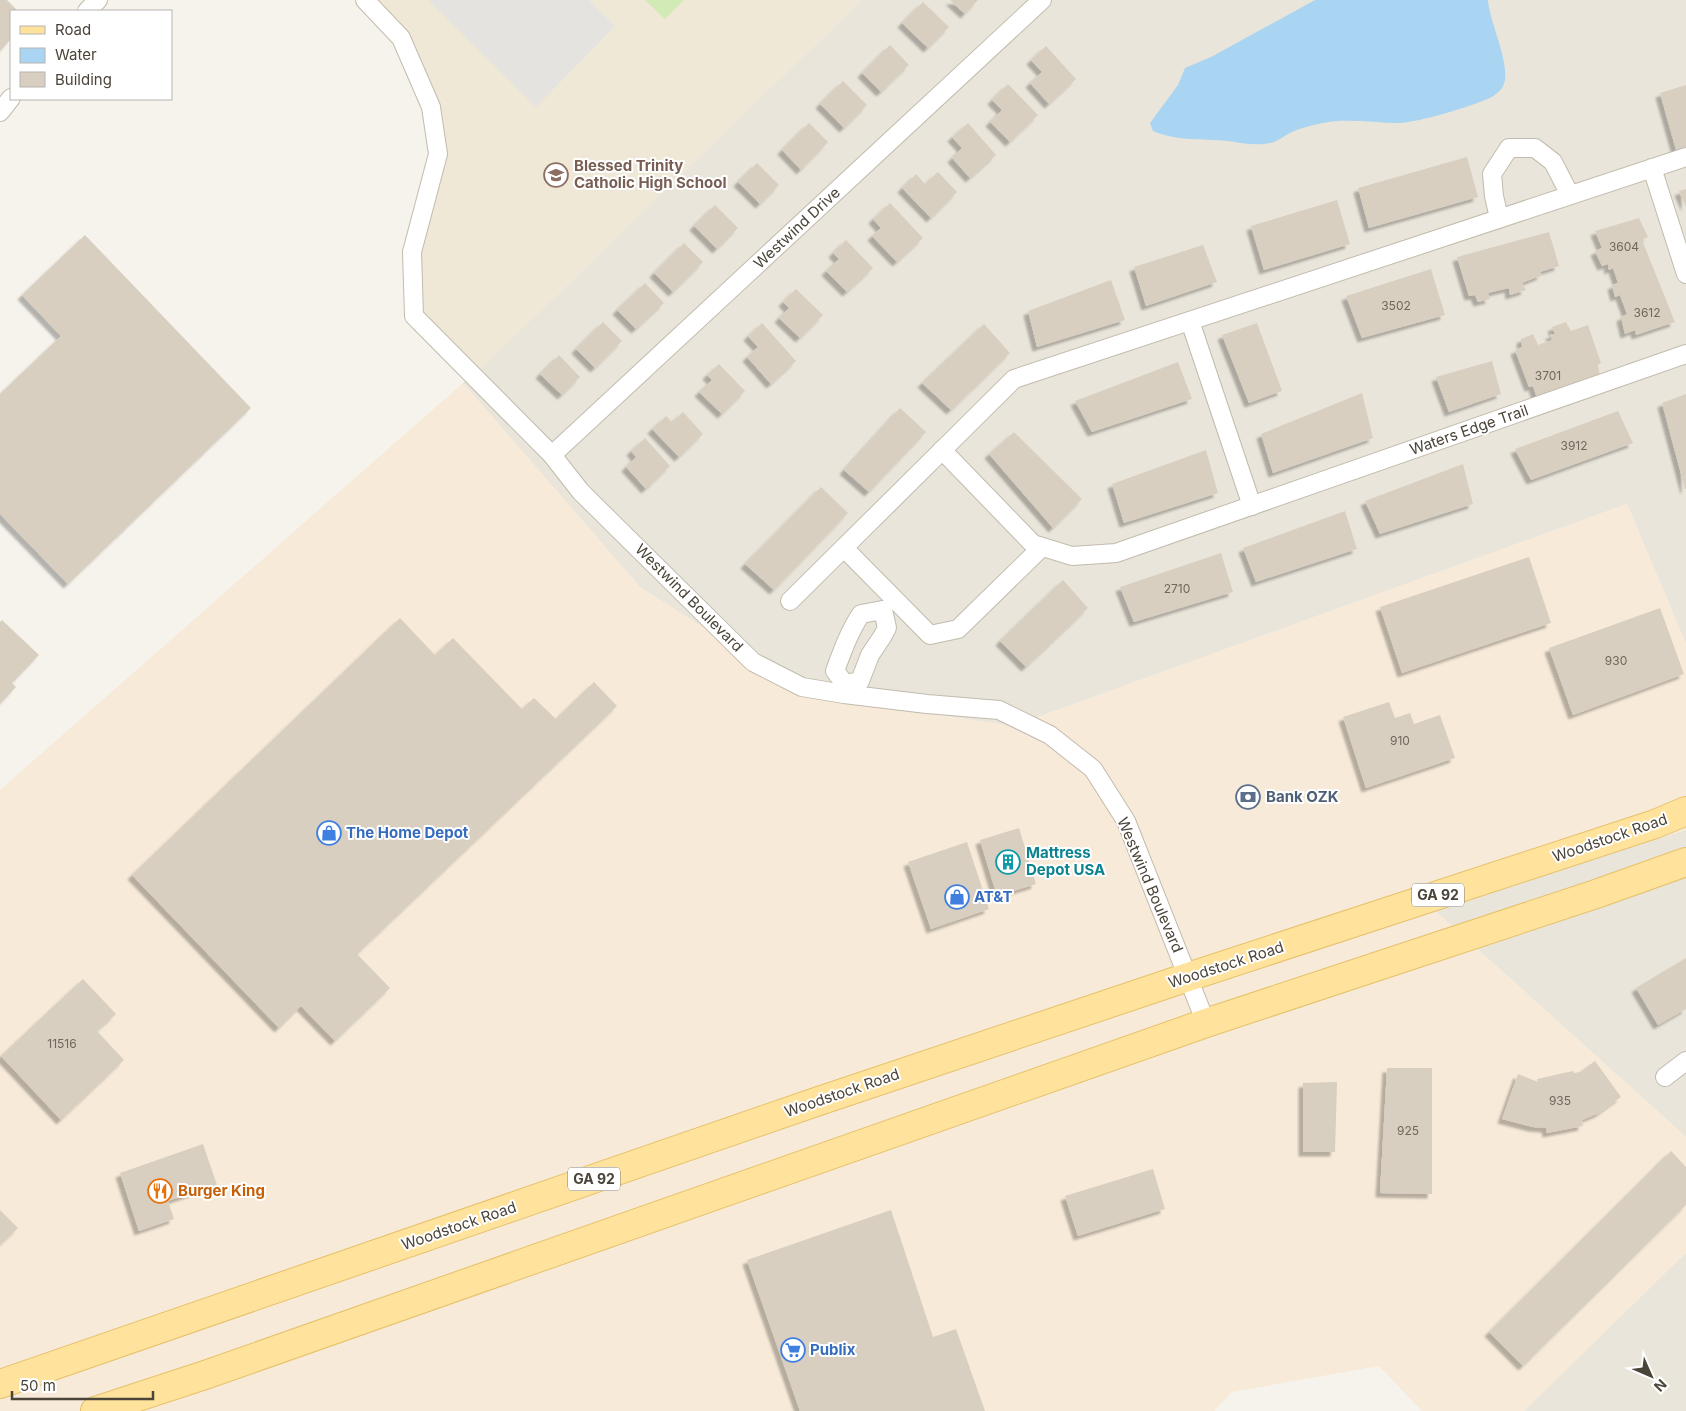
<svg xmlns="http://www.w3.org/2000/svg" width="1686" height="1411" font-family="Inter,sans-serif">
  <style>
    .residential { fill: #eae5da }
    .commercial { fill: #f7ead8 }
    .education { fill: #efe8d6 }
    .green { fill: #d2eab5 }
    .parking { fill: #e5e3e0 }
    .water { fill: #a9d4f2 }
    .building { fill: #d8cfc1; filter: url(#shadow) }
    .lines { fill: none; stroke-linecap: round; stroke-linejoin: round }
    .street-casing { stroke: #c2bbae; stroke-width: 20 }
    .primary-casing { stroke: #e6c16a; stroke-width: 30 }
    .street { stroke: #fff; stroke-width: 18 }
    .primary { stroke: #ffe39c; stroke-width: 28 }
    .labels { text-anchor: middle; stroke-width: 4; stroke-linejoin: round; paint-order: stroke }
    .number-label { font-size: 12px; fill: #6e675b }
    .shield { fill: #fff; stroke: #817c74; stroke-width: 1 }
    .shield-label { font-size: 14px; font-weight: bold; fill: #4b4439 }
    .education-label { font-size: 15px; font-weight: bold; fill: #785e54; stroke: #fff; text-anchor: start }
    .street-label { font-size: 15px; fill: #4b4439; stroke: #fff }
    .service-label { font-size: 15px; font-weight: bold; fill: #4e5e75; stroke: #fff; text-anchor: start }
    .shop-label { font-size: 15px; font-weight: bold; fill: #366cbe; stroke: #fff; text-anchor: start }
    .culture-label { font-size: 15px; font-weight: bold; fill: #0d838f; stroke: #fff; text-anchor: start }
    .food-label { font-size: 15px; font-weight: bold; fill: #c56008; stroke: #fff; text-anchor: start }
  </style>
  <defs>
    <filter id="shadow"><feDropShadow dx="-4.5" dy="4.5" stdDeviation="1" flood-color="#0004"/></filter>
  </defs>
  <rect width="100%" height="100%" fill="#f6f3ec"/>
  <g class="residential">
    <path d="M861,0h825v644l-59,-140 -614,222 -203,-30 -170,-109 -177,-204 10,-7z"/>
    <path d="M1686,830v307l-253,-228z"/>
    <path d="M1686,1253v158h-162l135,-133z"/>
  </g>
  <path class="commercial" d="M463,383l177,204 170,109 203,30 614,-222 59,140v186l-253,79 253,228v116l-162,158h-102l-43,-45 -147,26 -18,19h-1214v-621z"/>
  <path class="education" d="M365,0h496l-388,376 -59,-60 -2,-64 26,-98 -37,-116z"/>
  <path class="green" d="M645,0h39l-19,19z"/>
  <path class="parking" d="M428,0h161l26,26 -79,81z"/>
  <path class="water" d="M1315,0h173c1,22 26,70 14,88 -3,4 -8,8 -12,10 -20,9 -70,24 -91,25 -25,0 -52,-5 -76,0 -11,2 -23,5 -33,10 -6,3 -13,9 -20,10 -14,3 -29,0 -42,-2 -26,-3 -49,1 -75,-10l-3,-8 28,-38 7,-17 28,-12z"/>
  <g class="building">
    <path d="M0,0h7l11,11h-7v28l-11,12z"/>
    <path d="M950,0h28l-13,14z"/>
    <path d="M923,2l26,25 -21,21 -26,-25z"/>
    <path d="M890,45l19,20 -28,27 -19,-19z"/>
    <path d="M1046,46l30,33 -27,25 -19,-21 12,-11 -11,-12z"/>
    <path d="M843,81l24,24 -23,23 -24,-24z"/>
    <path d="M1008,84l30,31 -28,27 -20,-20 12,-12 -10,-10z"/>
    <path d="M1686,85v62l-10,3 -16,-57z"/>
    <path d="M809,123l19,19 -27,28 -19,-20z"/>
    <path d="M968,123l28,32 -26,23 -18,-20 10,-10 -10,-11z"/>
    <path d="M1467,157l11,40 -109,31 -11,-40z"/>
    <path d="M757,163l22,22 -19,19 -22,-22z"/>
    <path d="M938,172l19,20 -26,26 -29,-30 14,-14 9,10z"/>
    <path d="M1686,189v18l-7,-16z"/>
    <path d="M1337,200l13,44 -86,26 -13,-44z"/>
    <path d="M890,203l33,35 -26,24 -25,-26 9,-8 -8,-9z"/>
    <path d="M715,205l23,23 -21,21 -23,-23z"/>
    <path d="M1639,218l9,19 -6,3 33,82 -39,13 -1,-5 -10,4 -4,-17 6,-3 -7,-19 -5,2 -3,-12 6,-2 -5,-15 -4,2 -1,-6 -6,2 -7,-15 7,-3 -7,-17z"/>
    <path d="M1549,232l10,34 -19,6 2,3 -20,8 4,7 -16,5 -1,-7 -21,5 2,6 -12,3 -3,-7 -6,1 -12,-39z"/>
    <path d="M85,235l166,173 -183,176 -68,-70v-120l61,-58 -39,-41z"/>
    <path d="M846,240l27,28 -26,24 -21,-21 13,-12 -6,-6z"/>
    <path d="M684,243l19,19 -30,30 -19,-19z"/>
    <path d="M1203,245l14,37 -71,24 -12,-39z"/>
    <path d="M1431,269l14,46 -83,23 -16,-42z"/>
    <path d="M1111,280l14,40 -88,27 -9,-36z"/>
    <path d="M645,283l19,20 -28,26 -19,-19z"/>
    <path d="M796,289l27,26 -23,23 -21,-20 10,-10 -6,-6z"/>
    <path d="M603,322l19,19 -27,27 -19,-19z"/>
    <path d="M1566,322l5,9 17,-6 13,38 -3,2 2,13 -63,20 -4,-12 -4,1 -14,-37 7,-3 -1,-8 12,-5 5,11 14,-5 -2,-6h5l-3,-7z"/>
    <path d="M762,323l34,38 -25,23 -24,-27 11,-10 -10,-11z"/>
    <path d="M1257,323l25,68 -33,12 -27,-68z"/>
    <path d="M984,324l26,29 -59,57 -29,-27z"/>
    <path d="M559,355l21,22 -18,18 -22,-21z"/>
    <path d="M1492,361l9,33 -52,18 -13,-35z"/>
    <path d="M1178,362l14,37 -100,33 -17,-31z"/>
    <path d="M719,364l26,27 -23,23 -23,-22 13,-12 -5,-5z"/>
    <path d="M1362,393l11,45 -100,35 -12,-39z"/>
    <path d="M1686,394v95h-1l-23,-86z"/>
    <path d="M900,408l26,24 -57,60 -25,-22z"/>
    <path d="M1618,411l15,32 -102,37 -16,-31z"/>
    <path d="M683,412l20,22 -24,23 -27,-28 14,-13 6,6z"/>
    <path d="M1014,432l68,67 -29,29 -64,-74z"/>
    <path d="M645,438l25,28 -24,23 -20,-22 10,-10 -5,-6z"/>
    <path d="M1206,450l12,43 -94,30 -12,-39z"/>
    <path d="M1463,464l10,40 -93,30 -15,-33z"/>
    <path d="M821,487l27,26 -74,77 -29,-26z"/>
    <path d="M1345,511l12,38 -101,33 -13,-34z"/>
    <path d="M1221,553l12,39 -99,30 -14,-35z"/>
    <path d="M1529,557l22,66 -149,50 -22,-66z"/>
    <path d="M1063,580l25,28 -62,59 -26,-26z"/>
    <path d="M1660,608l24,66 -111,41 -24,-67z"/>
    <path d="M400,618l35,37 18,-17 69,71 12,-11 22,21 38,-37 23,24 -260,248 33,34 -55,53 -34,-35 -22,22 -147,-153z"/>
    <path d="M2,620l37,35 -27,28 4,4 -16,17v-82z"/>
    <path d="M1389,702l6,16 15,-5 4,11 26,-9 15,43 -89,30 -23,-71z"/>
    <path d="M1019,828l17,56 -39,12 -17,-56z"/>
    <path d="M967,842l22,67 -58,20 -23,-67z"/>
    <path d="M1686,958v51l-28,16 -22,-37z"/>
    <path d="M83,979l33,35 -19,17 27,29 -63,60 -60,-64z"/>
    <path d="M1595,1061l26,36 -22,16 -17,7 1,6 -36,7 -1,-5 -13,-1 -31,-8 16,-45 20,8 -1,-3 36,-8 1,2 6,-1z"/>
    <path d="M1387,1068h45v126l-52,-1z"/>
    <path d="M1337,1082l-2,70h-32v-69z"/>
    <path d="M203,1144l14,41 -49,16 6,18 -35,12 -19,-58z"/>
    <path d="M1671,1151l15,16v38l-163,161 -34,-34z"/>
    <path d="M1153,1169l12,40 -87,27 -13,-40z"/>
    <path d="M0,1210l18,18 -18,17z"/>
    <path d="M891,1210l42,127 23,-8 29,82h-185l-53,-151z"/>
  </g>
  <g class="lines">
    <g class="street-casing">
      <g id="street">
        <path d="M365,0l36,38 30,69 7,47 -26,98 2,64 138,139 29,37 172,170 49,25 42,7 83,10 72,6 51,25 43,34 33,52 80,202"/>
        <path d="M87,11l11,-11"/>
        <path d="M0,112l11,-14"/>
        <path d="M1652,168l34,106"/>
        <path d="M1499,218l-5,-22 -2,-22 17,-26h26l18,14 17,33"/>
        <path d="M1190,321l62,185"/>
        <path d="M942,450l91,94 39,12 44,-3 570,-199"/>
        <path d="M552,455l490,-455"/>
        <path d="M844,548l86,87 28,-6 84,-82"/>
        <path d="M790,601l224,-222 672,-222"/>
        <path d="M845,684l-10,-13c7,-19 14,-39 26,-57l22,-4"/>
        <path d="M845,684l15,-3 10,-26 12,-18 5,-9 -4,-18"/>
        <path d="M1665,1077l21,-16"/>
      </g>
    </g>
    <g class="primary-casing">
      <g id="primary">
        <path d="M0,1384l813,-281 375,-126 467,-153 31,-13"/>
        <path d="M95,1411l110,-36 1001,-352 390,-129 90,-32"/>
      </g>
    </g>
    <use href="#street" class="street"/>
    <use href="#primary" class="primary"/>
  </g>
  <defs>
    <g id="school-ring" transform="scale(1.25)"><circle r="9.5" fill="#fff" stroke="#8d6e63" stroke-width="1.5"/><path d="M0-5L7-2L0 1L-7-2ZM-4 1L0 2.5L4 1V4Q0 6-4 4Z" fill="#8d6e63"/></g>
    <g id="bank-ring" transform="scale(1.25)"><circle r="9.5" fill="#fff" stroke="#5c6f8a" stroke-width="1.5"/><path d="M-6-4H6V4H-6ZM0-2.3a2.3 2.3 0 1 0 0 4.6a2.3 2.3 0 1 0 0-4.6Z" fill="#5c6f8a"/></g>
    <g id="shop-ring" transform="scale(1.25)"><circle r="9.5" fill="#fff" stroke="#3f7fe0" stroke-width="1.5"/><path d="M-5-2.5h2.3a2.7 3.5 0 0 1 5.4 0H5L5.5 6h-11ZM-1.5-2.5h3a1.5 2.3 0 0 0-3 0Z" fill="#3f7fe0"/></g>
    <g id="building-ring" transform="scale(1.25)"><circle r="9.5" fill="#fff" stroke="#0f9aa8" stroke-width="1.5"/><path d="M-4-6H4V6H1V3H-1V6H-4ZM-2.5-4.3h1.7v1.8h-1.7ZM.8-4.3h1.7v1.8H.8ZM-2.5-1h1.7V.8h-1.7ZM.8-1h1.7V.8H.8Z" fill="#0f9aa8"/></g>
    <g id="restaurant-ring" transform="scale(1.25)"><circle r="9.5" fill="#fff" stroke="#e8710a" stroke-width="1.5"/><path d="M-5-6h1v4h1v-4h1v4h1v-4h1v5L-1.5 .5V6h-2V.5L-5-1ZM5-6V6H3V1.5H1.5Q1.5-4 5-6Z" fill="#e8710a"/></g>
    <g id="supermarket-ring" transform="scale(1.25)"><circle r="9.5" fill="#fff" stroke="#3f7fe0" stroke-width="1.5"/><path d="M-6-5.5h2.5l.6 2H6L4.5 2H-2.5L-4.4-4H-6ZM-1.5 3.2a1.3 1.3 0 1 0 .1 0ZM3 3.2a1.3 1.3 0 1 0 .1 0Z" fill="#3f7fe0"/></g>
  </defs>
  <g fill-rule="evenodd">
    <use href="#school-ring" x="556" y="175"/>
    <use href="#bank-ring" x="1248" y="797"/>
    <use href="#shop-ring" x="329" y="833"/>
    <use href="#building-ring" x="1008" y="862"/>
    <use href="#shop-ring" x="957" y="897"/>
    <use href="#restaurant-ring" x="160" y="1191"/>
    <use href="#supermarket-ring" x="793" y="1350"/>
  </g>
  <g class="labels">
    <g class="number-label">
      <text x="1624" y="251">3604</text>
      <text x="1396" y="310">3502</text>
      <text x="1647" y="317">3612</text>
      <text x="1548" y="380">3701</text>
      <text x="1574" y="450">3912</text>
      <text x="1177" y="593">2710</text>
      <text x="1616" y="665">930</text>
      <text x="1400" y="745">910</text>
      <text x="62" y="1048">11516</text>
      <text x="1560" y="1105">935</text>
      <text x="1408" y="1135">925</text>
    </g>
    <g class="shield">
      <rect x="1412" y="883.5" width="52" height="23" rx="4"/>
      <rect x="568" y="1167.5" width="52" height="23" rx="4"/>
    </g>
    <g class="shield-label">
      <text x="1438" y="900">GA 92</text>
      <text x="594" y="1184">GA 92</text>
    </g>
    <g class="education-label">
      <text x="574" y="171">Blessed Trinity<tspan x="574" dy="17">Catholic High School</tspan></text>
    </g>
    <g class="street-label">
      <text transform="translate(797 228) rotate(-43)" y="5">Westwind Drive</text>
      <text transform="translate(1469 430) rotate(-19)" y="5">Waters Edge Trail</text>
      <text transform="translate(689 598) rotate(45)" y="5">Westwind Boulevard</text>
      <text transform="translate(1610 838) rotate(-19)" y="5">Woodstock Road</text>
      <text transform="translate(1150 885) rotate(67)" y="5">Westwind Boulevard</text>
      <text transform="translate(1226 965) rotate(-18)" y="5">Woodstock Road</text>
      <text transform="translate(842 1093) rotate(-19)" y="5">Woodstock Road</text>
      <text transform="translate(459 1226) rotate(-19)" y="5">Woodstock Road</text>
    </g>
    <g class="service-label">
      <text x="1266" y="802">Bank OZK</text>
    </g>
    <g class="shop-label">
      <text x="346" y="838">The Home Depot</text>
      <text x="974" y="902">AT&amp;T</text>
      <text x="810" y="1355">Publix</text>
    </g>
    <g class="culture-label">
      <text x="1026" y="858">Mattress<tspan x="1026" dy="17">Depot USA</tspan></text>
    </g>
    <g class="food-label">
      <text x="178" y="1196">Burger King</text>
    </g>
  </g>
  <rect x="10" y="10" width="162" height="90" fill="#ffffff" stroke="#b7b4b0"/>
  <rect x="20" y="26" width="25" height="8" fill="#ffe39c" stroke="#b7b4b0"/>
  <text x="55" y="35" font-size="15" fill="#4b4439">Road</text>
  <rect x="20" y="48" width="25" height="15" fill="#a9d4f2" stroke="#b7b4b0"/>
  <text x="55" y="60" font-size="15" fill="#4b4439">Water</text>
  <rect x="20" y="72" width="25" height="15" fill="#d8cfc1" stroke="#b7b4b0"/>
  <text x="55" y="85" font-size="15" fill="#4b4439">Building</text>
  <g transform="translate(1651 1376) rotate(135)" stroke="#ffffff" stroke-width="4" paint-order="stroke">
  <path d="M0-4L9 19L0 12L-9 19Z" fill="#4b4439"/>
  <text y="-8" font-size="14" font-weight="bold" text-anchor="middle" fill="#4b4439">N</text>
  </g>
  <path d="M12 1391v8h141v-8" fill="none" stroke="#4b4439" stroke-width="2.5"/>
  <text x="20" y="1391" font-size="15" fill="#4b4439" stroke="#ffffff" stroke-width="4" paint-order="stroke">50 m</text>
</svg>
